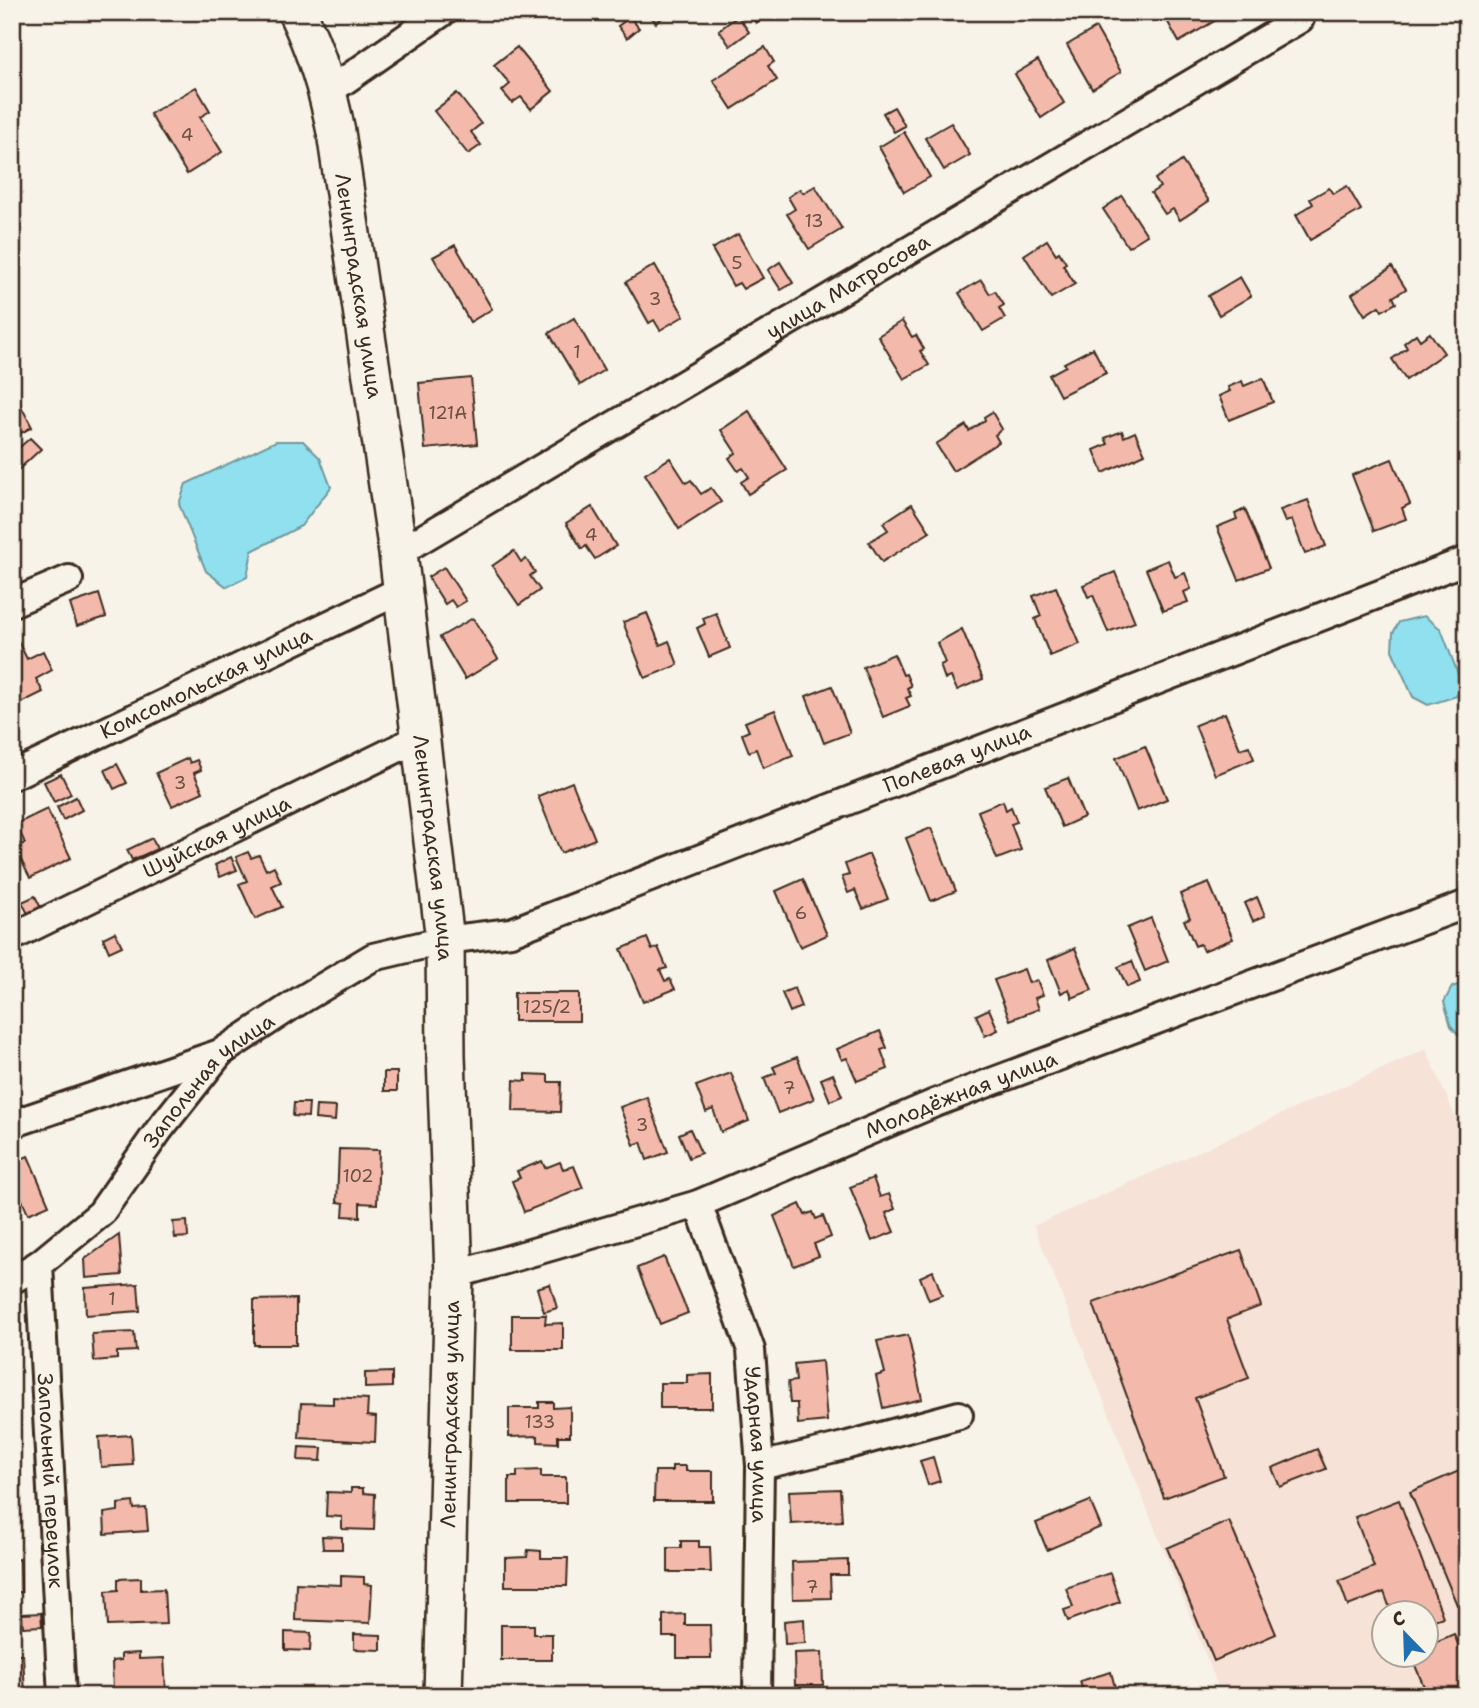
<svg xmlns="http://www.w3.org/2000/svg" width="1479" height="1708" font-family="'Shantell Sans',sans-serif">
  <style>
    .built { fill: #f6e2d6; fill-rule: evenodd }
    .water { fill: #91e0ef; stroke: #6f979b; stroke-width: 2 }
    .building { fill: #f3baac; stroke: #3b2a1e; stroke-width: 2 }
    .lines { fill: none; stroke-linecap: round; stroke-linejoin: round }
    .street-casing { stroke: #3b2a1e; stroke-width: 32 }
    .secondary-casing { stroke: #3b2a1e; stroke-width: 42 }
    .street { stroke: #f7f3e8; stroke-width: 26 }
    .secondary { stroke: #f7f3e8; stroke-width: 37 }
    .labels { text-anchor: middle; stroke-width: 7; stroke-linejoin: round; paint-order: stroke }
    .number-label { font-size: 18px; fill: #694e42 }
    .street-label { font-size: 21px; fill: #3b2a1e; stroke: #f7f3e8 }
  </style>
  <rect width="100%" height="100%" fill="#f7f3e8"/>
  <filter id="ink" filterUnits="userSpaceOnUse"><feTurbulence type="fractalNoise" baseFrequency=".0143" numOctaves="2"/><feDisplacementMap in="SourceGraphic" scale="14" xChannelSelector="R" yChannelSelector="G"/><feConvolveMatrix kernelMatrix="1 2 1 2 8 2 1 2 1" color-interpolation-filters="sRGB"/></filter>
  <g filter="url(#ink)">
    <path class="built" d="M1426,1049l41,95v552h-245l-188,-470zM1384,1614h42v42h-42z"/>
    <g class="water">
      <path d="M276,441h27l17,17 11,29 -30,39 -49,25 -5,26 -20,10 -21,-16 -27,-67 7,-20z"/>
      <path d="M1424,616l17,13 20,53 -4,14 -29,9 -15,-8 -21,-47 1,-17 6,-11z"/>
      <path d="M1467,982v63l-16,-19 -7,-24 8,-15z"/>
    </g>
    <g class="building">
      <path d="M648,12h21l-13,11z"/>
      <path d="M749,12h23l-16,11z"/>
      <path d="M1174,12h54v1l-49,29 -14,-25z"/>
      <path d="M738,16l11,16 -19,14 -11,-16z"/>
      <path d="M630,17l9,11 -12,10 -9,-12z"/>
      <path d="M1096,28l25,44 -29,17 -25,-44z"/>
      <path d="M517,47l36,44 -22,18 -10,-12 -9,6 -10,-12 8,-7 -16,-19z"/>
      <path d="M765,47l9,15 -6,4 9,14 -45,29 -19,-29z"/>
      <path d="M1038,60l26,43 -23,15 -26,-44z"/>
      <path d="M196,87l14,24 -10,6 22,35 -35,22 -37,-60z"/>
      <path d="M457,93l24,31 -10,8 10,13 -13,9 -34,-43z"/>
      <path d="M894,107l11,19 -11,6 -11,-19z"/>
      <path d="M951,123l19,32 -26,15 -19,-32z"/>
      <path d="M904,132l26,45 -26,15 -25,-45z"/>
      <path d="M1182,161l27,40 -29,19 -7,-11 -8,5 -14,-21 9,-6 -5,-8z"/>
      <path d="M815,186l27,43 -33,20 -22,-35 8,-5 -7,-12 12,-8 3,4z"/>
      <path d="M1347,186l14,24 -51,30 -14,-25 17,-11 -3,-5 19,-11 4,6z"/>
      <path d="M1122,196l25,39 -19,12 -25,-38z"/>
      <path d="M738,234l25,44 -20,11 -4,-6 -6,3 -21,-37z"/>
      <path d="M1047,240l9,14 3,-2 7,11 -3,2 12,19 -24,14 -27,-43z"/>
      <path d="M455,245l37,64 -22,13 -37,-65z"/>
      <path d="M780,262l13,21 -12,7 -13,-20z"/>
      <path d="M655,265l29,51 -24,14 -6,-10 -5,3 -23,-41z"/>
      <path d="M1392,267l14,22 -13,8 3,6 -14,8 -3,-5 -14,9 -13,-21z"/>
      <path d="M1240,277l11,19 -32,19 -11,-19z"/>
      <path d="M981,280l9,14 5,-3 9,14 -5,3 6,10 -22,13 -24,-38z"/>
      <path d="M574,318l30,52 -24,15 -31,-52z"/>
      <path d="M902,321l10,16 4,-2 8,14 -4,2 9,14 -25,14 -26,-43z"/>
      <path d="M1430,333l14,20 -38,27 -14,-21 15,-11 -3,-5 12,-9 4,6z"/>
      <path d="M1093,348l13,25 -46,23 -11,-21 17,-9 -2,-3z"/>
      <path d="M471,378l6,66 -52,5 -6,-66z"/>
      <path d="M1263,378l10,24 -44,18 -10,-24 11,-5 -2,-4 14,-6 2,5z"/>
      <path d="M12,389l20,38 -20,11z"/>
      <path d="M749,411l38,59 -39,24 -7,-12 8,-5 -6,-9 -5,3 -9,-13 7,-5 -15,-23z"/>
      <path d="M992,412l10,17 -7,6 4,7 -46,29 -17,-27 30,-19 3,6 16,-11 -1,-3z"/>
      <path d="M1122,431l2,6 11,-5 10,22 -42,19 -9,-23 14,-6 -3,-6z"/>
      <path d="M30,438l11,11 -23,21 -6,-7v-9z"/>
      <path d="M670,458l16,25 5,-3 10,14 10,-6 10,14 -42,27 -34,-55z"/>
      <path d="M1392,459l18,45 -8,4 4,11 -32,12 -22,-56z"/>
      <path d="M1308,500l18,46 -21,8 -13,-34 -7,2 -5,-12z"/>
      <path d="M912,504l18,28 -48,30 -13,-20 19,-12 -5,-7z"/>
      <path d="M592,507l24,39 -21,13 -9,-13 -4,3 -16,-26z"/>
      <path d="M1245,509l24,59 -30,12 -22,-53 20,-8 -2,-5z"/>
      <path d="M514,551l7,11 5,-3 9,13 -5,4 10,14 -21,15 -27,-39z"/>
      <path d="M1168,560l7,17 10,-4 6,16 -7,3 4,10 -25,9 -17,-42z"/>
      <path d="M444,567l22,34 -10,6 -5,-7 -6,4 -17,-27z"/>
      <path d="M1115,572l20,50 -27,10 -15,-37 -5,2 -5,-12z"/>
      <path d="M1056,587l24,57 -30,12 -15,-37 6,-3 -8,-20z"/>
      <path d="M99,594l7,23 -29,9 -7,-22z"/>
      <path d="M647,613l13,32 9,-4 9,24 -33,13 -22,-56z"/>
      <path d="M716,613l14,35 -21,9 -12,-29 8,-4 -2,-6z"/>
      <path d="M473,618l25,41 -33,20 -25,-42z"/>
      <path d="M962,629l21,50 -26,11 -6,-13 -6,2 -5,-14 5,-2 -8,-20z"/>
      <path d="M18,641l9,18 16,-8 9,19 -16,9 7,13 -22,11 -9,-16v-43z"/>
      <path d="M894,654l9,21 3,-1 5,12 -4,2 4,8 -5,2 4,8 -27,11 -20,-50z"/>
      <path d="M832,686l18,47 -26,10 -18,-47z"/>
      <path d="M775,710l18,46 -30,12 -7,-19 -7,3 -7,-18 7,-3 -4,-9z"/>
      <path d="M1225,713l15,36 9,-3 5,13 -39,16 -20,-50z"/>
      <path d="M1145,746l22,53 -30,12 -21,-53z"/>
      <path d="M188,758l2,5 7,-3 4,10 -7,3 9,19 -31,14 -16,-33z"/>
      <path d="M117,764l10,19 -13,6 -9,-19z"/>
      <path d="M61,774l10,20 -17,8 -10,-20z"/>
      <path d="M1068,778l16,39 -22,10 -17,-40z"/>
      <path d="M572,782l23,57 -34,14 -23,-57z"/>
      <path d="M76,797l6,13 -19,10 -6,-13z"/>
      <path d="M1003,801l3,9 5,-3 6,15 -6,2 10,26 -24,9 -19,-48z"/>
      <path d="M47,809l24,49 -41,20 -15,-30 10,-5 -9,-19z"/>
      <path d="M931,828l25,63 -25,10 -25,-63z"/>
      <path d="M152,838l5,11 -25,11 -5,-10z"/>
      <path d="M248,852l3,6 8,-3 7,15 8,-4 7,16 -9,4 10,21 -27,12 -16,-35 8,-3 -11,-24z"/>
      <path d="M869,854l19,45 -25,10 -8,-19 -7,3 -6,-16 7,-2 -4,-11z"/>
      <path d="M231,857l6,13 -17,7 -5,-12z"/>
      <path d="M803,879l24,56 -27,12 -24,-56z"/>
      <path d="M1209,883l24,56 -30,12 -3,-7 -5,2 -11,-26 6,-2 -10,-24z"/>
      <path d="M35,896l8,16 -13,6 -8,-16z"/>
      <path d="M1257,897l8,19 -12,5 -8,-18z"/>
      <path d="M1151,918l17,43 -23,10 -18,-43z"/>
      <path d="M115,932l7,14 -13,6 -6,-14z"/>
      <path d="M647,938l5,12 6,-3 9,21 -7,2 5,11 5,-2 5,10 -32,13 -22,-53z"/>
      <path d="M1075,948l17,42 -20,8 -3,-9 -8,4 -13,-33z"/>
      <path d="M1132,961l8,21 -13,5 -9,-20z"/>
      <path d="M1024,969l5,14 8,-3 6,15 -8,3 4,11 -29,11 -16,-40z"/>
      <path d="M794,988l7,19 -11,5 -8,-19z"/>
      <rect x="514" y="993" width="65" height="28"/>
      <path d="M989,1009l9,21 -13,6 -9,-21z"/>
      <path d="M880,1031l7,17 -6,2 7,19 -31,12 -10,-23 -5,2 -5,-11z"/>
      <path d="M797,1057l17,42 -36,14 -14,-35 12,-5 -3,-6z"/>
      <rect x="384" y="1072" width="13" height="19"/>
      <path d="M731,1073l18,48 -28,11 -8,-23 -7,3 -10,-26z"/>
      <path d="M526,1074l22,1v7h13l-1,30 -47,-1 1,-31 12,1z"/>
      <path d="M833,1074l9,22 -12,5 -9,-22z"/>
      <path d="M647,1097l21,55 -21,8 -6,-18 -7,3 -14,-38z"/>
      <path d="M294,1103h15l-1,14 -15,-1z"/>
      <path d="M316,1106l20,1 -1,14 -20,-2z"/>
      <path d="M690,1129l11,24 -12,5 -10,-24z"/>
      <path d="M339,1149l40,1 -2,54 -17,-1v14l-17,-1 1,-13 -7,-1z"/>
      <path d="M28,1156l21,49 -21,9 -16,-37v-14z"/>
      <path d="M542,1161l3,7 15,-6 3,7 11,-3 9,22 -59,24 -12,-31 8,-3 -3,-7z"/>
      <path d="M873,1178l7,19 9,-3 6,15 -9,4 8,19 -22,9 -22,-54z"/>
      <path d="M800,1204l5,11 8,-3 3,7 7,-3 8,21 -17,7 5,12 -25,10 -20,-50z"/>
      <path d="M187,1221l1,16 -13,1 -2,-16z"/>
      <path d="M119,1235l3,40 -36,3 -1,-19z"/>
      <path d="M1241,1250l20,56 -34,13 22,59 -54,20 29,78 -60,22 -71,-195z"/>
      <path d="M664,1257l24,56 -28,11 -23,-56z"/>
      <path d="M933,1271l9,24 -13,5 -9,-23z"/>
      <path d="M138,1284l2,27 -54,4 -1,-27z"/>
      <path d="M550,1284l7,24 -13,4 -7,-24z"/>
      <path d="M296,1299v46h-42v-45z"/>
      <path d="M512,1315h34l-1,9 18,-1v27h-51z"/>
      <path d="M134,1332l2,19 -19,1v7l-23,2 -2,-27z"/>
      <path d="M908,1335l14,64 -39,9 -7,-32 9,-3 -8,-32z"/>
      <path d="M822,1361l5,60 -29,3 -1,-21h-7l-2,-21 8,-1 -2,-17z"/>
      <path d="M392,1372v15l-27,1v-15z"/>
      <path d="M712,1374v34h-52v-25h27v-8z"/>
      <path d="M333,1397l35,2 -1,17 9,1 -1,25 -76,-4 2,-35 32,1z"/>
      <path d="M539,1402h14v6l17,-1v29h-12v7l-20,-1v-6l-29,1v-29h30z"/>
      <path d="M131,1435l2,30 -32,2 -2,-30z"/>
      <path d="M299,1447l23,1 -1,13 -23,-1z"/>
      <path d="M1317,1449l9,20 -46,18 -8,-19z"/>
      <path d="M933,1457l7,24 -12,4 -8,-24z"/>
      <path d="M672,1466h14v5h27v30h-59l1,-30h17z"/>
      <path d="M541,1470v7h25v26h-57v-26h8v-6z"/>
      <path d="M1459,1471l8,18v112l-10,4 -47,-113z"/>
      <path d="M351,1488h12v5l12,1 -1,36 -32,-1v-12l-16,-1 1,-24 24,1z"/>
      <path d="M840,1489l2,32 -51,3 -2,-33z"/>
      <path d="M12,1497h4l1,27h-5z"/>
      <path d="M1399,1500l44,117 -17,6v-9h-34l-8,-22 -36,14 -9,-25 35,-14 -19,-50z"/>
      <path d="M1090,1501l11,26 -54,23 -11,-27z"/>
      <path d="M133,1502l1,7 12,-1 2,23 -43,3 -1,-21 14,-2v-7z"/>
      <path d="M1229,1521l47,113 -62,27 -47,-113z"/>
      <path d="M322,1536l20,1v12h-19z"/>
      <path d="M681,1541h18v6h11l1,25h-43v-24h13z"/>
      <path d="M528,1550l13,1v7h27l-1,28h-62v-28l22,-1z"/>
      <path d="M20,1559l1,33 -9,1v-33z"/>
      <path d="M848,1560v15h-18l1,23 -38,1 -1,-37z"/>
      <path d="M1110,1573l10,29 -52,19 -4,-11 9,-3 -7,-19z"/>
      <path d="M341,1576l23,1v7l8,1 -2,38 -75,-3 1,-37 45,2z"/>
      <path d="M141,1578v12l23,-1 2,35 -58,2 -2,-35 12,-1v-11z"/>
      <path d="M41,1613l1,13 -19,1 -1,-13z"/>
      <path d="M685,1614v11h25l1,33h-34v-21h-14v-22z"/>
      <path d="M804,1619l1,24 -20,1 -1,-23z"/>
      <path d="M501,1625h33v9h18v26h-51z"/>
      <path d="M285,1632l26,1 -1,18 -25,-1z"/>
      <path d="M354,1634l27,1v15l-27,-1z"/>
      <path d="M1454,1634l13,32v30h-39l-17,-40h15v-10z"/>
      <path d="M822,1652l1,33h-28l-1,-32z"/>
      <path d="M139,1653v6l25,-1 2,32 -53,2 -1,-31 9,-1v-6z"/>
      <path d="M12,1654h11l2,40 -13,1z"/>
      <path d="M1111,1672l5,19 8,-2 2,7h-42l-4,-15z"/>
      <path d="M713,1687v9h-37v-8z"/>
    </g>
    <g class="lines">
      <g class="street-casing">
        <g id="street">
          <path d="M328,92l115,-80"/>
          <path id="s1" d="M398,553l902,-534"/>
          <path d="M12,603l57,-24"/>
          <path id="s2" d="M12,776l389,-186"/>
          <path id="s3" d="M12,937l407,-199"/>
          <path d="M12,1124l208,-71"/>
          <path id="s4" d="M698,1204l53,146 9,116 -3,230"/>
          <path id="s5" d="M39,1264l23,432"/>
          <path id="s6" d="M454,1275l244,-71 237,-101 532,-199"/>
          <path id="s7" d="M12,1280l27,-16 62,-51 58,-83 61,-77 76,-50 77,-46 72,-17 66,-8 956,-372"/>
          <path d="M760,1466l88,-21 111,-30"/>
        </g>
      </g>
      <g class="secondary-casing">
        <g id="secondary">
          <path id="s8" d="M297,12c19,39 31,78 39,120l62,421 47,387 1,116 8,219 -11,421"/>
        </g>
      </g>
      <use href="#street" class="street"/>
      <use href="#secondary" class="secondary"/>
    </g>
  </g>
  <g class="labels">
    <g class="number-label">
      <text x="187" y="141">4</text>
      <text x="814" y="227">13</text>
      <text x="737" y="269">5</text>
      <text x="655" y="305">3</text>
      <text x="577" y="358">1</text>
      <text x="448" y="419">121А</text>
      <text x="591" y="541">4</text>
      <text x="180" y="789">3</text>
      <text x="801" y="919">6</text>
      <text x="547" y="1013">125/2</text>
      <text x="789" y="1094">7</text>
      <text x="642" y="1131">3</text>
      <text x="358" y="1182">102</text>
      <text x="112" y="1305">1</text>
      <text x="540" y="1428">133</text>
      <text x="812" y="1593">7</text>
    </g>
    <g class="street-label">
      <text dy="7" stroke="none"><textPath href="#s1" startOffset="523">улица Матросова</textPath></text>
      <text dy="7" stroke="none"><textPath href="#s8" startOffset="282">Ленинградская улица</textPath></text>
      <text dy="7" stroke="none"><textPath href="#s2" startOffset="215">Комсомольская улица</textPath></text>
      <text dy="7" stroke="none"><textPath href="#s7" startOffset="1111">Полевая улица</textPath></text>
      <text dy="7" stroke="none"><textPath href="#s3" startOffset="228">Шуйская улица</textPath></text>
      <text dy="7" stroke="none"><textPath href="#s8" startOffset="849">Ленинградская улица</textPath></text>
      <text dy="7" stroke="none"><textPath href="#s7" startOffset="284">Запольная улица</textPath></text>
      <text dy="7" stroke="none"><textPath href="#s6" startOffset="539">Молодёжная улица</textPath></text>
      <text transform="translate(450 1414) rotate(-89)" y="7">Ленинградская улица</text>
      <text dy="7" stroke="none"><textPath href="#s4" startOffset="250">Ударная улица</textPath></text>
      <text dy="7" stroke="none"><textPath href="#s5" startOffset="217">Запольный переулок</textPath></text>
    </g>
  </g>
  <rect width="1479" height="1708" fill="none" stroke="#f7f3e8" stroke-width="42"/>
  <rect x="21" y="21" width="1437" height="1666" fill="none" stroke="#3b2a1e" stroke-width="2.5" filter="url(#ink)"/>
  <g transform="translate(1405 1634) rotate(337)"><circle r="33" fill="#f7f3e8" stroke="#aca397" stroke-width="2"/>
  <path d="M0-5L12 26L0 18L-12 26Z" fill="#1f6fb2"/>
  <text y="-10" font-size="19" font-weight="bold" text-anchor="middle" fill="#3b2a1e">С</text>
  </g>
</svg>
